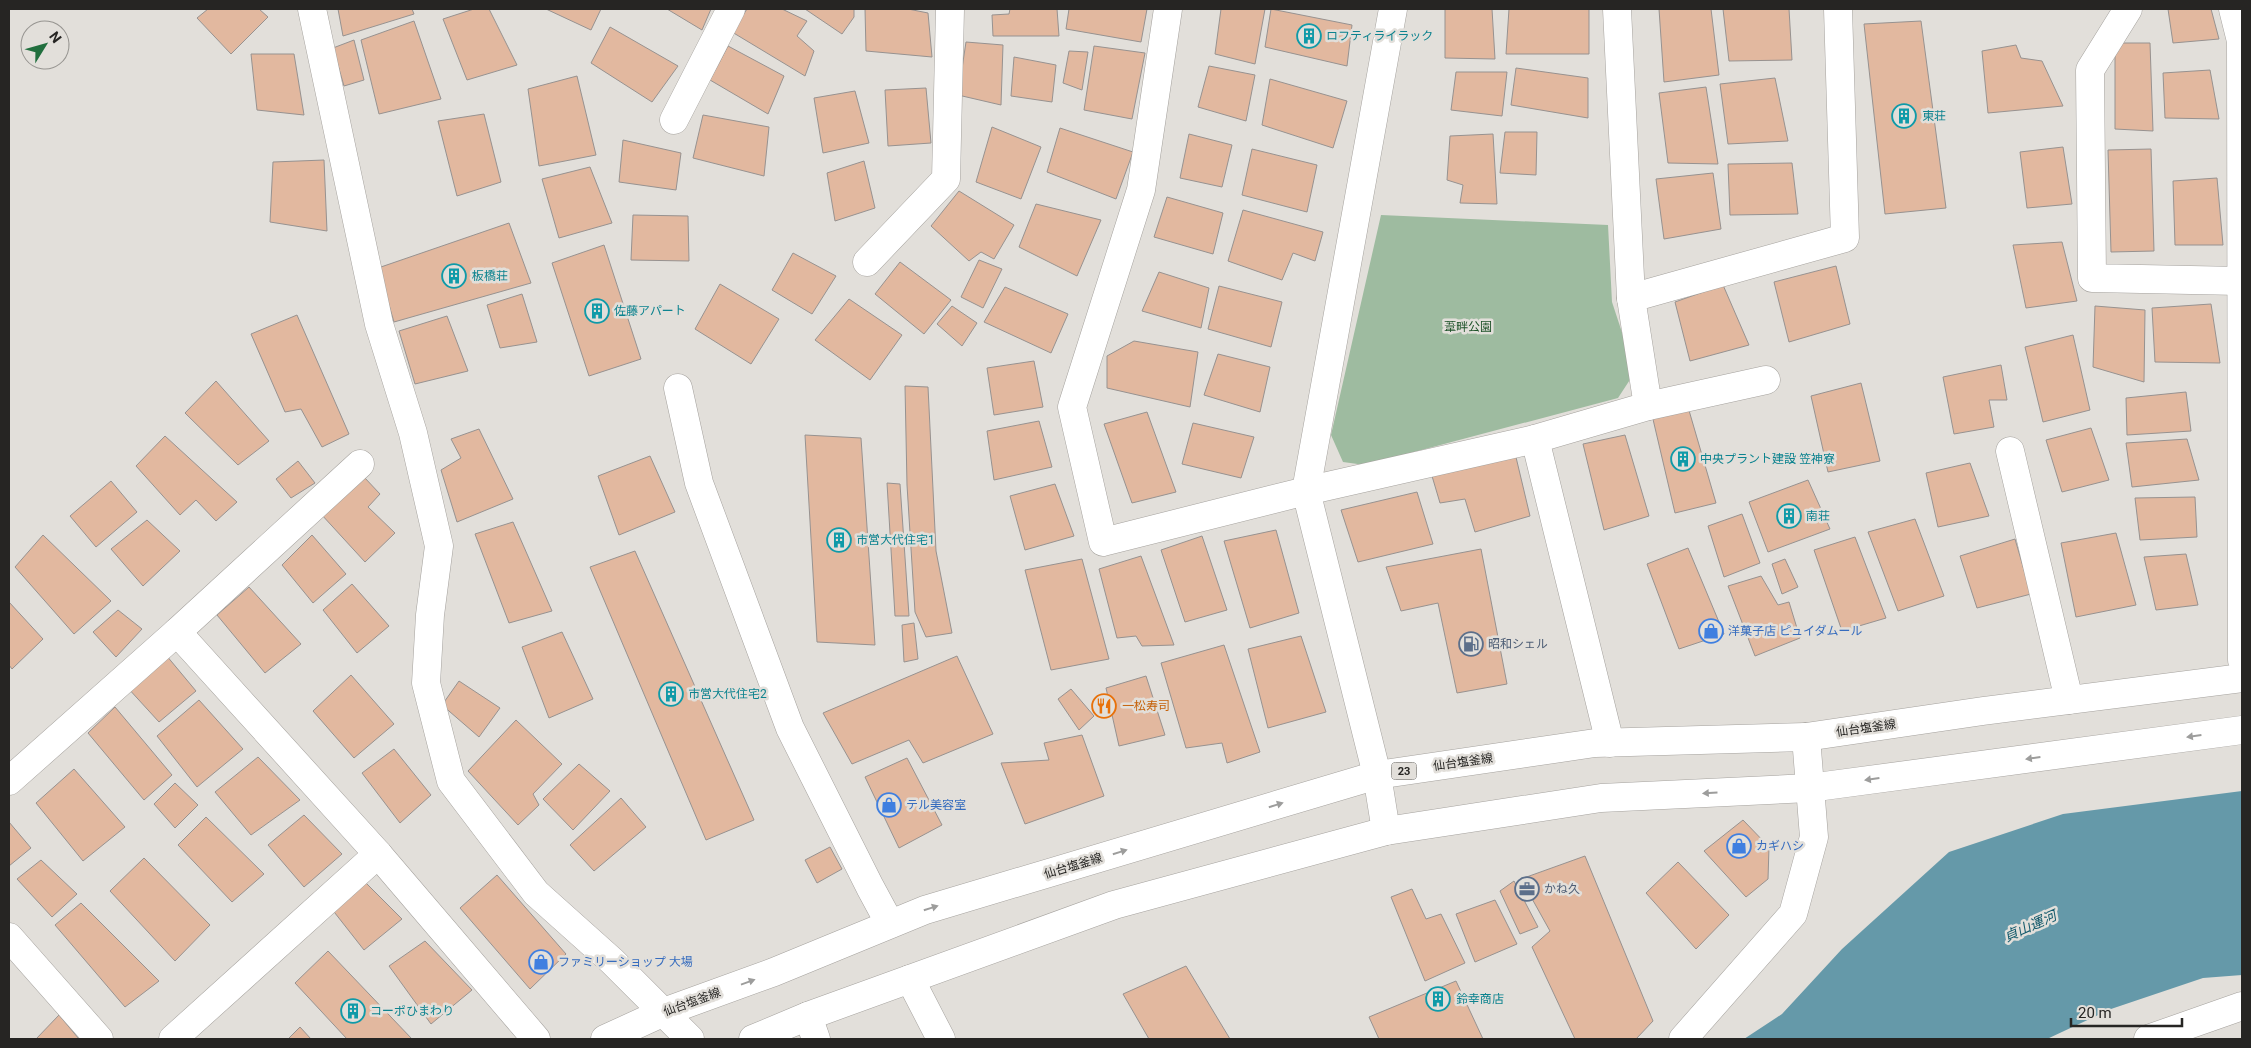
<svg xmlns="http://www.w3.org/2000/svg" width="2251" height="1048" font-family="Roboto,'Noto Sans JP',sans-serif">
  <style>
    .green { fill: #9ebba0 }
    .water { fill: #6599a9 }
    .building { fill: #e2b89f; stroke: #979290 }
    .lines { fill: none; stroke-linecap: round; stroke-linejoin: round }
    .street-casing { stroke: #a5a29e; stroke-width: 29 }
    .secondary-casing { stroke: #a5a29e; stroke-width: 29 }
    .primary-casing { stroke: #a5a29e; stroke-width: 29 }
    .street { stroke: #fff; stroke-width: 28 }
    .secondary { stroke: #fff; stroke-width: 28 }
    .primary { stroke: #fff; stroke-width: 28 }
    .oneway { fill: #9d9d9c }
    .labels { text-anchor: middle; stroke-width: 5; stroke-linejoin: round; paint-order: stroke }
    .shield { fill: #e2dfda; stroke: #5e5d5a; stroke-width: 1 }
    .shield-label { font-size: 11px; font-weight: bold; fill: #262523 }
    .culture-label { font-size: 12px; fill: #0d838f; stroke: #e2dfda; text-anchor: start }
    .park-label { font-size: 12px; fill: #1d5228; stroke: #e2dfda }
    .shop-label { font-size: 12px; fill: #366cbe; stroke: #e2dfda; text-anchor: start }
    .service-label { font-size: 12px; fill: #4e5e75; stroke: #e2dfda; text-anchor: start }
    .food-label { font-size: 12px; fill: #c56008; stroke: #e2dfda; text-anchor: start }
    .street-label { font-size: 12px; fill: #262523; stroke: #e2dfda }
    .water-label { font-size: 14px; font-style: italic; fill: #12596b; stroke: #e2dfda }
  </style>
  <rect width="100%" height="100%" fill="#e2dfda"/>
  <path class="green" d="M1381,215l227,10 4,77 23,70 -17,26 -253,67 -22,-3 -12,-27z"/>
  <path class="water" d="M2242,791v184l-39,3 -92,31 -64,30h-303l38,-25 60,-65 107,-97 114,-38z"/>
  <g class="building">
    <path d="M208,9h51l9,8 -37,37 -34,-36z"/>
    <path d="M338,9h74l2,5 -71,22z"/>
    <path d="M474,9h15l28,56 -50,15 -24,-61z"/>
    <path d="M546,9h55l-10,21z"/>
    <path d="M667,9h44l-9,21z"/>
    <path d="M747,9h35l25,12 -10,15 17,15 -9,25 -73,-44z"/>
    <path d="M805,9h49v8l-12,17z"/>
    <path d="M865,9h43l20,4 4,44 -66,-6z"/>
    <path d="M1010,9h47l2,27h-66l-1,-21 17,-1z"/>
    <path d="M1069,9h78l-6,33 -75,-13z"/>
    <path d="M1221,9h44l-10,55 -40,-10z"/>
    <path d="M1271,9l81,16 -5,41 -82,-19z"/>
    <path d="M1445,9h47l3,50 -50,-1z"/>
    <path d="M1509,9h80v45h-83z"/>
    <path d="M1659,9h52l8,66 -55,7z"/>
    <path d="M1723,9h66l3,51 -63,1z"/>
    <path d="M2168,9h43l8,30 -46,4z"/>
    <path d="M414,21l27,78 -62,15 -18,-74z"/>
    <path d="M1921,21l25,187 -61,6 -21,-190z"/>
    <path d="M610,27l68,39 -26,36 -61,-39z"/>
    <path d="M354,40l10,40 -20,6 -11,-38z"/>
    <path d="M966,42l37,3 -2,60 -43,-10z"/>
    <path d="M2115,43h35l3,88 -38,-2z"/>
    <path d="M2016,45l5,13 21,3 21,45 -75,7 -6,-62z"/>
    <path d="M728,46l56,30 -16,38 -58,-34z"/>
    <path d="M1094,46l51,7 -13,66 -48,-9z"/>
    <path d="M1069,51l19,1 -6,38 -19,-7z"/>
    <path d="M251,54h43l10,61 -47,-5z"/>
    <path d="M1014,57l42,8 -4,37 -41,-6z"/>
    <path d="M1209,66l46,9 -9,46 -48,-14z"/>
    <path d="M1516,68l72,10v40l-77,-13z"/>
    <path d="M2210,70l9,49 -54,-1 -2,-45z"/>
    <path d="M1456,72h51l-5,44 -51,-6z"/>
    <path d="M577,76l19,79 -57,11 -11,-77z"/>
    <path d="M1775,78l13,63 -60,3 -8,-60z"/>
    <path d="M1270,79l77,22 -14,47 -71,-23z"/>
    <path d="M1706,87l12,77 -50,-1 -9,-70z"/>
    <path d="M926,88l5,55 -43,3 -3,-56z"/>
    <path d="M855,91l14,52 -46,10 -9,-55z"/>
    <path d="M484,114l17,68 -44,14 -19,-75z"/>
    <path d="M703,115l66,12 -5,49 -71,-18z"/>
    <path d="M992,127l49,20 -20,52 -45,-17z"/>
    <path d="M1060,128l73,24 -17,47 -69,-27z"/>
    <path d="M1505,132h32l-1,43 -36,-2z"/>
    <path d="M1189,134l43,11 -10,42 -42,-9z"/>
    <path d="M1493,134l4,70 -37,-1 3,-18 -16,-5 3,-44z"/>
    <path d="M623,140l58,13 -5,37 -57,-8z"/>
    <path d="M2063,147l9,57 -45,4 -7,-56z"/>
    <path d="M1252,149l65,16 -10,47 -65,-17z"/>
    <path d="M2151,149l3,102 -43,1 -3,-102z"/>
    <path d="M324,160l3,71 -57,-9 3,-60z"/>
    <path d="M864,161l11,47 -40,13 -8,-48z"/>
    <path d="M1792,163l6,51 -68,1 -2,-51z"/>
    <path d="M590,167l22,56 -53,15 -17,-59z"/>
    <path d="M1713,173l8,56 -57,10 -8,-60z"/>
    <path d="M2217,178l6,67h-48l-2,-64z"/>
    <path d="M959,191l55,34 -20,34 -13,-7 -12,9 -38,-35z"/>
    <path d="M1167,197l56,16 -10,41 -59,-17z"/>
    <path d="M1036,204l65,16 -24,56 -58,-29z"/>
    <path d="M1243,210l80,22 -8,29 -22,-8 -11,27 -54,-19z"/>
    <path d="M633,215l55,1 1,45 -58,-1z"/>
    <path d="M509,223l22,60 -137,39 -16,-54z"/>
    <path d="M2062,242l15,59 -51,7 -13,-63z"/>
    <path d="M604,245l37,114 -52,17 -37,-113z"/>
    <path d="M793,253l43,23 -24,38 -40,-24z"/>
    <path d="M979,260l23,9 -19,39 -22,-11z"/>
    <path d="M900,262l51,38 -27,34 -49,-40z"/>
    <path d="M1836,266l14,58 -61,18 -15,-60z"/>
    <path d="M1159,272l50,16 -8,40 -59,-17z"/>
    <path d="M720,284l59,35 -28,45 -56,-35z"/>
    <path d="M1723,285l26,60 -59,16 -15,-59z"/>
    <path d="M1219,286l63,16 -11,45 -63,-18z"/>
    <path d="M1005,287l63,27 -17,39 -67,-31z"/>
    <path d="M522,294l15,48 -37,6 -13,-43z"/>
    <path d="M849,299l53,36 -32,45 -55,-40z"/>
    <path d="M2211,304l9,59 -65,-1 -3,-54z"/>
    <path d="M952,306l25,17 -15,23 -25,-22z"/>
    <path d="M2095,306l50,4 -1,72 -51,-15z"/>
    <path d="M297,315l52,119 -27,13 -21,-38 -16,3 -34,-78z"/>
    <path d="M447,316l21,55 -53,13 -16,-53z"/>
    <path d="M2073,335l17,75 -47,12 -18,-75z"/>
    <path d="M1134,341l64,11 -8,55 -83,-19v-32z"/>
    <path d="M1218,354l52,13 -10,45 -56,-17z"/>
    <path d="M1034,361l9,46 -49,8 -7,-47z"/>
    <path d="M2001,365l6,35h-18l5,27 -40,7 -11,-57z"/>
    <path d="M216,381l53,60 -31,24 -53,-52z"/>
    <path d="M1861,383l19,78 -52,11 -17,-76z"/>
    <path d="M905,386l23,1 8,164 16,82 -26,4 -11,-25 -8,-127z"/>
    <path d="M2186,392l5,39 -64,4 -1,-37z"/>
    <path d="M1688,407l28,96 -41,10 -23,-98z"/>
    <path d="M1147,412l29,80 -44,11 -28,-79z"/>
    <path d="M1039,421l13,46 -58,13 -7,-49z"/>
    <path d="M1193,423l61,14 -13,41 -59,-14z"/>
    <path d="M2091,428l18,52 -47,12 -16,-52z"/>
    <path d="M479,429l34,70 -56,23 -16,-52 20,-12 -10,-19z"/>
    <path d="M805,435l56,3 14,207 -58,-3z"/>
    <path d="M1625,435l24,81 -45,14 -21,-86z"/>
    <path d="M165,436l72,66 -21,19 -20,-21 -16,15 -44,-49z"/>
    <path d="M2187,439l12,41 -67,7 -6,-44z"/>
    <path d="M1515,453l15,63 -55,16 -10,-33 -25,4 -8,-27z"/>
    <path d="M650,456l25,56 -56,23 -21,-59z"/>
    <path d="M298,461l17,22 -24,15 -15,-19z"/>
    <path d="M1970,463l19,53 -51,11 -12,-54z"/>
    <path d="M364,477l16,17 -12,13 27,26 -30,29 -44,-48z"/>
    <path d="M1808,480l22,49 -62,23 -19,-50z"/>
    <path d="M111,481l26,31 -41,35 -26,-31z"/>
    <path d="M887,483l13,1 9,132h-14z"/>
    <path d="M1055,484l19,52 -49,14 -15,-54z"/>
    <path d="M1417,492l16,52 -75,18 -17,-52z"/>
    <path d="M2195,497l2,40 -57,3 -5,-42z"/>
    <path d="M1742,514l18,49 -36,14 -16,-51z"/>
    <path d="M1915,519l29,77 -46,15 -30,-79z"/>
    <path d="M147,520l33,31 -37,35 -32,-37z"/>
    <path d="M513,522l39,89 -43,12 -34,-89z"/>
    <path d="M1276,530l23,83 -49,15 -26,-87z"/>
    <path d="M2116,533l20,72 -60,12 -15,-74z"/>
    <path d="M43,535l68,66 -37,33 -59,-67z"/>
    <path d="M312,535l34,39 -33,29 -31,-38z"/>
    <path d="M1202,536l25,74 -42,12 -24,-72z"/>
    <path d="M1855,537l31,81 -44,13 -28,-81z"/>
    <path d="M2015,539l16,55 -54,14 -17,-52z"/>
    <path d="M1688,548l36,86 -45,15 -32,-85z"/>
    <path d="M1481,549l26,135 -50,9 -19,-90 -37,8 -15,-44z"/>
    <path d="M635,551l119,269 -48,20 -116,-273z"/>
    <path d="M2186,554l12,51 -42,5 -12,-53z"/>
    <path d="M1141,556l33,89 -32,1 -6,-10 -19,2 -18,-69z"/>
    <path d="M1082,559l27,100 -58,11 -26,-100z"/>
    <path d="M1785,559l13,28 -16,7 -10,-30z"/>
    <path d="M1761,576l17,29 11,-3 11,36 -45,18 -27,-70z"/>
    <path d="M352,584l37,42 -32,27 -34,-43z"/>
    <path d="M249,587l52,57 -36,29 -48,-58z"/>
    <path d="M9,602l34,37 -31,30 -3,-4z"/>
    <path d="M118,610l24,19 -26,28 -23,-25z"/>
    <path d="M914,623l4,36 -14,3 -2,-37z"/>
    <path d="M562,632l31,67 -44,19 -27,-71z"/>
    <path d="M1301,636l25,76 -58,16 -20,-79z"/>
    <path d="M1224,645l36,107 -33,11 -5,-20 -36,5 -25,-85z"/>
    <path d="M166,655l30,36 -37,31 -32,-35z"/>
    <path d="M957,656l36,78 -70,29 -14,-23 -57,24 -29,-51z"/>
    <path d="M351,675l43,49 -40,34 -41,-47z"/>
    <path d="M1146,676l19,59 -46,11 -13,-58z"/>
    <path d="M459,681l41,27 -21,29 -37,-32z"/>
    <path d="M1071,689l23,27 -15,14 -21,-31z"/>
    <path d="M199,700l44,49 -46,38 -40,-51z"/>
    <path d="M115,707l57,68 -28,25 -56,-67z"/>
    <path d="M516,720l46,44 -29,30 6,11 -21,20 -50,-54z"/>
    <path d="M1082,735l22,61 -79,28 -24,-61 48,-3 -5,-17z"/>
    <path d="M394,749l37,46 -31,28 -38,-50z"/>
    <path d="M258,757l42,43 -49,35 -36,-43z"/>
    <path d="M907,758l35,67 -43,23 -34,-71z"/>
    <path d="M579,764l31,27 -37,39 -30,-31z"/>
    <path d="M74,769l51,58 -42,34 -47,-58z"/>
    <path d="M175,783l23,22 -23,23 -21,-24z"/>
    <path d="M621,798l25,29 -52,44 -24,-26z"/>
    <path d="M304,815l38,39 -38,33 -36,-42z"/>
    <path d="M206,817l58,57 -32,28 -54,-57z"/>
    <path d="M1743,820l26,27 -1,32 -22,18 -42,-46z"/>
    <path d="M9,822l22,26 -22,18z"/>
    <path d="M830,847l12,22 -25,14 -12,-23z"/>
    <path d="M1585,856l68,165 -17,18h-61l-43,-92 18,-16 -29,-52z"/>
    <path d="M144,858l66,67 -35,36 -65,-70z"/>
    <path d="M41,860l36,34 -25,23 -35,-38z"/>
    <path d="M1678,862l51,53 -33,34 -50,-56z"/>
    <path d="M497,875l69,79 -36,35 -70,-81z"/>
    <path d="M364,881l38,38 -38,31 -33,-42z"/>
    <path d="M1514,881l24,46 -18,7 -20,-43z"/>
    <path d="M1412,889l14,30 15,-5 24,49 -40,18 -34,-84z"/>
    <path d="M1495,900l22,44 -42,18 -19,-48z"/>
    <path d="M81,903l78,78 -34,26 -70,-82z"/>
    <path d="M425,941l47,49 -41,34 -42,-58z"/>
    <path d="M328,951l84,88h-65l-52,-56z"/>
    <path d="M1186,966l44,73h-81l-26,-45z"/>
    <path d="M1456,981l27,58h-104l-10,-22z"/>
    <path d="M59,1015l20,24h-43z"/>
    <path d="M300,1027l11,12h-23z"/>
  </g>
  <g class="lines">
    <g class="street-casing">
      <g id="street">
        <path d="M312,9l67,315 34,109 26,113 -9,69 -4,68 25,98 85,112 76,68 78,78"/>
        <path d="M1168,9l-27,181 -69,217 31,135 203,-51 229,-52 113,-33 -17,-108 214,-60 -7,-229"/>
        <path d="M1617,9l14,289"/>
        <path d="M2128,9l-38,61 2,208 148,3"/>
        <path d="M2233,9l8,32 1,619"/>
        <path d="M674,120l57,-111"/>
        <path d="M867,262l79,-83 4,-170"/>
        <path d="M678,388l21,95 91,245 80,159 20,37"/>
        <path d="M1648,406l118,-26"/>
        <path d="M1535,439l75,304"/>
        <path d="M2010,451l59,249"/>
        <path d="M177,632l183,-168"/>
        <path d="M9,781l168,-149 201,222 158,185"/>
        <path d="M9,937l90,102"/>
        <path d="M910,979l31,60"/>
        <path d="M808,1016l8,23"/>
        <path d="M173,1039l205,-185"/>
        <path d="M1683,1039l110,-125 21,-77 -8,-100"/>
        <path d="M2148,1039l94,-33"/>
      </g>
    </g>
    <g class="secondary-casing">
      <path id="secondary" d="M1386,831l-9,-56 -71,-284 87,-482"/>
    </g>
    <g class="primary-casing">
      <g id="primary">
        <path d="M605,1039l59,-27 110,-40 151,-62 452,-135 218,-32 211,-6 177,-26 259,-33"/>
        <path d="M753,1039l55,-23 306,-111 272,-74 215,-33 208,-10 433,-58"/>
      </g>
    </g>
    <use href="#street" class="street"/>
    <use href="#secondary" class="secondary"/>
    <use href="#primary" class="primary"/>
  </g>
  <defs><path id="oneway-solid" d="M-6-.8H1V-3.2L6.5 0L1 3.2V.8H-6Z" transform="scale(1.25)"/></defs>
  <g class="oneway">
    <use href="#oneway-solid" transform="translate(2194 736) rotate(172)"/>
    <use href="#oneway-solid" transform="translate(2033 758) rotate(172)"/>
    <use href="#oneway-solid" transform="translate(1872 779) rotate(172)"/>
    <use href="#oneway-solid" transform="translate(1710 793) rotate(177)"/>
    <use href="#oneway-solid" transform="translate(1276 805) rotate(-17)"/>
    <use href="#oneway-solid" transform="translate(1120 852) rotate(-17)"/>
    <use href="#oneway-solid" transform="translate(931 908) rotate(-17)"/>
    <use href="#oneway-solid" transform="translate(748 982) rotate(-20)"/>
  </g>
  <defs>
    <g id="building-ring" transform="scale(1.25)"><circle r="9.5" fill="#e2dfda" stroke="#0f9aa8" stroke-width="1.5"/><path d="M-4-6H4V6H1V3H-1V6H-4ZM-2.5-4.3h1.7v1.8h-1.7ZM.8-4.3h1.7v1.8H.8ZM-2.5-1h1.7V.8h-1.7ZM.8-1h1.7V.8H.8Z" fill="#0f9aa8"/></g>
    <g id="shop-ring" transform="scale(1.25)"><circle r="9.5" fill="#e2dfda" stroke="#3f7fe0" stroke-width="1.5"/><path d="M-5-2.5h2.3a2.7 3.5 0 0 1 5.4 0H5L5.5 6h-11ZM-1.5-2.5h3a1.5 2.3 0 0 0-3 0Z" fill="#3f7fe0"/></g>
    <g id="fuel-ring" transform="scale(1.25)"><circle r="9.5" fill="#e2dfda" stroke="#5c6f8a" stroke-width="1.5"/><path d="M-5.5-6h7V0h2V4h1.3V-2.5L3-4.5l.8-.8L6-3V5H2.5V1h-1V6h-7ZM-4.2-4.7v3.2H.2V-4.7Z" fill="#5c6f8a"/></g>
    <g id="restaurant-ring" transform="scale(1.25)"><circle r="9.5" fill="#e2dfda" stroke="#e8710a" stroke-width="1.5"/><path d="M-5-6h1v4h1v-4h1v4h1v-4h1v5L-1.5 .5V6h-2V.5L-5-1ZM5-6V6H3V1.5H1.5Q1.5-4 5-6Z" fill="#e8710a"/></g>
    <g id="office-ring" transform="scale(1.25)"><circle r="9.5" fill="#e2dfda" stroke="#5c6f8a" stroke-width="1.5"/><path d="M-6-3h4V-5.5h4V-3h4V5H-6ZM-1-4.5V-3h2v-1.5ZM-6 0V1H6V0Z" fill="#5c6f8a"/></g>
  </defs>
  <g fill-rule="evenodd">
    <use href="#building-ring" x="1309" y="36"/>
    <use href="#building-ring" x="1904" y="116"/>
    <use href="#building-ring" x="454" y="276"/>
    <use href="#building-ring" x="597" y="311"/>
    <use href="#building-ring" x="1683" y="459"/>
    <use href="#building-ring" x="1789" y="516"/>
    <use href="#building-ring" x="839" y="540"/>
    <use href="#shop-ring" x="1711" y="631"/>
    <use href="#fuel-ring" x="1471" y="644"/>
    <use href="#building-ring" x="671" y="694"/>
    <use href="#restaurant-ring" x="1104" y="706"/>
    <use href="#shop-ring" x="889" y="805"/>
    <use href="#shop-ring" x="1739" y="846"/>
    <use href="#office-ring" x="1527" y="889"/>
    <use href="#shop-ring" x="541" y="962"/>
    <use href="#building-ring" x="1438" y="999"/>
    <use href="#building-ring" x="353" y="1011"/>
  </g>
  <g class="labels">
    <rect class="shield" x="1391.5" y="762.5" width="25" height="17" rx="4"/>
    <g class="shield-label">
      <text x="1404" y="775">23</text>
    </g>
    <g class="culture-label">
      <text x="1326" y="40">ロフティライラック</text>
      <text x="1922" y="120">東荘</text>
      <text x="472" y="280">板橋荘</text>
      <text x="614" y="315">佐藤アパート</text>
      <text x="1700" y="463">中央プラント建設 笠神寮</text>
      <text x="1806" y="520">南荘</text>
      <text x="856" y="544">市営大代住宅1</text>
      <text x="688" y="698">市営大代住宅2</text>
      <text x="1456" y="1003">鈴幸商店</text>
      <text x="370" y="1015">コーポひまわり</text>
    </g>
    <g class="park-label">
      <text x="1468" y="331">葦畔公園</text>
    </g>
    <g class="shop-label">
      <text x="1728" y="635">洋菓子店 ピュイダムール</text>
      <text x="906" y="809">テル美容室</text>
      <text x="1756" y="850">カギハシ</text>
      <text x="558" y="966">ファミリーショップ 大場</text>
    </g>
    <g class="service-label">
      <text x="1488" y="648">昭和シェル</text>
      <text x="1544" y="893">かね久</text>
    </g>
    <g class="food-label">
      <text x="1122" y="710">一松寿司</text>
    </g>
    <g class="street-label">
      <text transform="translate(1866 728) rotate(-8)" y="4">仙台塩釜線</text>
      <text transform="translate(1463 762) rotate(-8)" y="4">仙台塩釜線</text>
      <text transform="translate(1073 866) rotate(-17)" y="4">仙台塩釜線</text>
      <text transform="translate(692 1002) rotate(-20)" y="4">仙台塩釜線</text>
    </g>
    <g class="water-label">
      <text transform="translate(2030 926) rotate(-24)" y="5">貞山運河</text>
    </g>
  </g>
  <rect width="2251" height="1048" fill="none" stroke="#262523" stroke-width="20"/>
  <g transform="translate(45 45) rotate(53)"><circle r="24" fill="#e2dfda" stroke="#979591"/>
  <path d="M0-4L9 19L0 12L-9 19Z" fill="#216f3e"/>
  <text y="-8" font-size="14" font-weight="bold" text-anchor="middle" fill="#262523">N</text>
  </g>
  <path d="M2071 1018v8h111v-8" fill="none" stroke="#262523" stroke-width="2.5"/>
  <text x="2078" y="1018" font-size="15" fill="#262523" stroke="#e2dfda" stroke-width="4" paint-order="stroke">20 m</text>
</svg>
